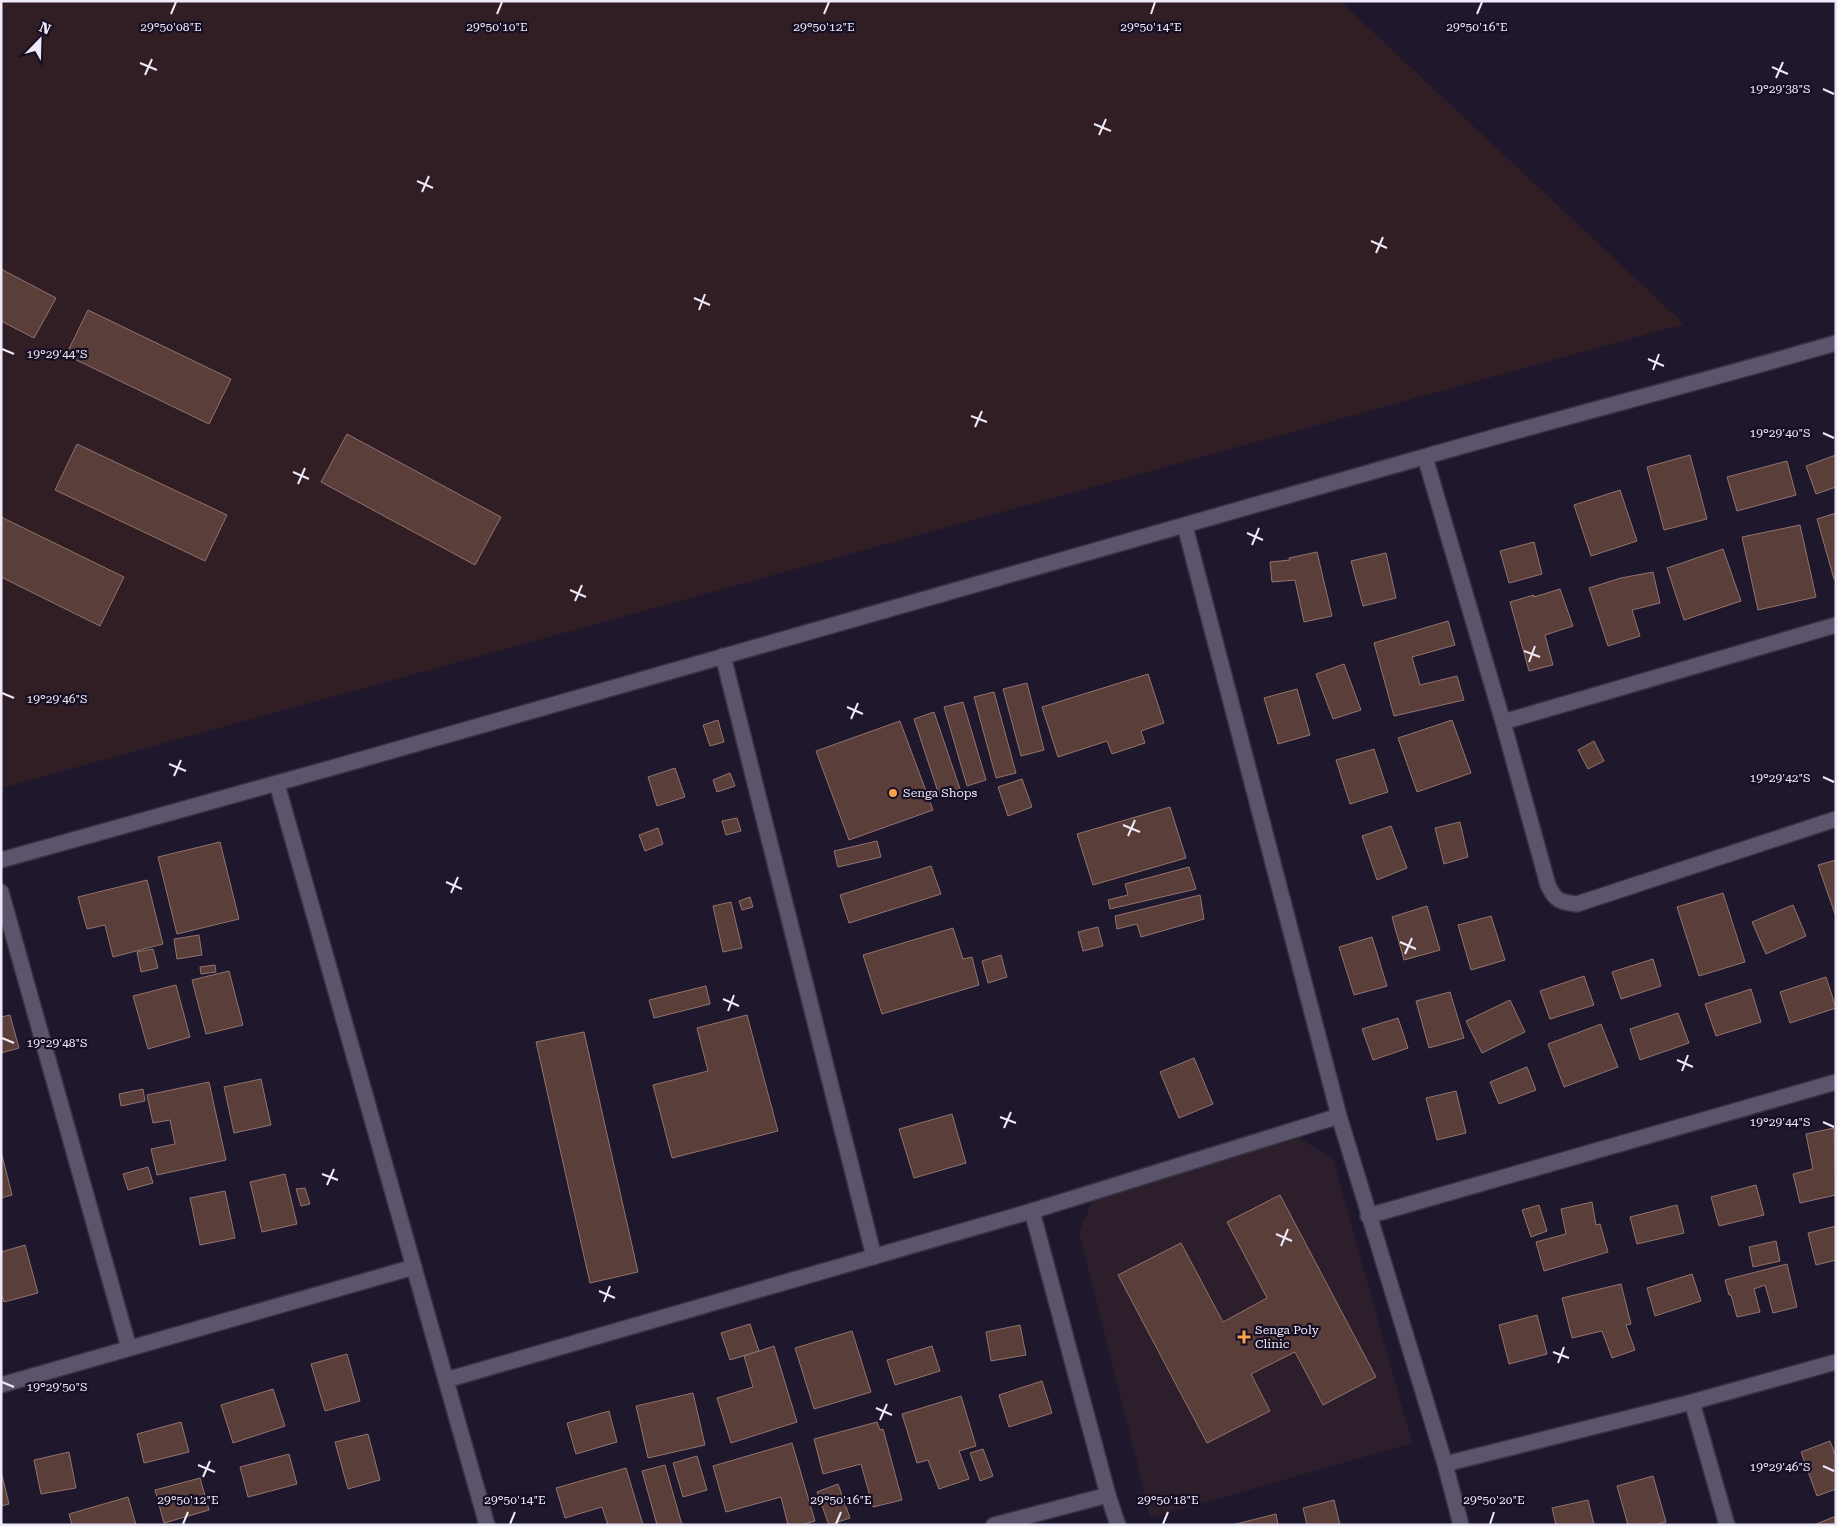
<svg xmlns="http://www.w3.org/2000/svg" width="1837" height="1526" font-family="'Roboto Serif',serif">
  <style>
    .education { fill: #301e24 }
    .medical { fill: #2c1f2b }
    .building { fill: #5a3e3a; stroke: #92736e }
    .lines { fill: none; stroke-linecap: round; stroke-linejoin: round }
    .minor-casing { stroke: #373242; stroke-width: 18 }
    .minor { stroke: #5c546c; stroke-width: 15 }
    .ticks { fill: none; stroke: #efeaf9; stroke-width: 2 }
    .poi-dot { fill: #f7a149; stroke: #160f23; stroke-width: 2 }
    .labels { text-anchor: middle; stroke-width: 4.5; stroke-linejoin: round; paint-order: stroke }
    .poi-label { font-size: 12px; fill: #efeaf9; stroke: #160f23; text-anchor: start }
    .ticks-label { font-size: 12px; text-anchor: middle; fill: #efeaf9; stroke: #160f23; stroke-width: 4.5; stroke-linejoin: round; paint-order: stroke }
  </style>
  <rect width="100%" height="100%" fill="#1f182d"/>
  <path class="education" d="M1,1h1339l344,323 -1683,464z"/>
  <path class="medical" d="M1299,1138l34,21 79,284 -261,75 -72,-287 17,-37z"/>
  <g class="building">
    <path d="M1,269l55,29 -22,40 -33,-17z"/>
    <path d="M88,310l143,69 -22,45 -143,-69z"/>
    <path d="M347,434l154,83 -26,48 -154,-83z"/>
    <path d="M77,444l150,71 -22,46 -150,-71z"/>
    <path d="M1690,455l17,64 -43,11 -17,-63z"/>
    <path d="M1836,455v32l-20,7 -10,-28z"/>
    <path d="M1787,461l9,34 -59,16 -10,-34z"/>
    <path d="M1620,490l17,51 -46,15 -17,-51z"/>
    <path d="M1836,513v66h-2l-17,-60z"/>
    <path d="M1,517l123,60 -24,49 -99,-49z"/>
    <path d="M1800,525l16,72 -58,13 -16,-73z"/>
    <path d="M1534,542l8,32 -33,9 -9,-32z"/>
    <path d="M1723,549l18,52 -57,19 -17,-52z"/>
    <path d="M1317,552l15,64 -28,6 -9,-42 -23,2 -2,-20 20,-2 -1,-2z"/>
    <path d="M1386,553l10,45 -33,8 -12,-45z"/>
    <path d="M1653,572l7,31 -28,7 8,26 -32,10 -19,-58 32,-10z"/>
    <path d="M1560,589l13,37 -28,9 8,30 -24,6 -19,-69 24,-7v2z"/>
    <path d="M1448,621l7,24 -43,12 8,28 37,-9 7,24 -70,16 -20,-73z"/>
    <path d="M1344,664l17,46 -28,9 -17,-45z"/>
    <path d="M1148,674l16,49 -23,8 4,12 -33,11 -5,-13 -49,16 -16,-50z"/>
    <path d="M1027,683l17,67 -23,6 -18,-67z"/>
    <path d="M1297,689l13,46 -32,9 -14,-46z"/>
    <path d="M994,692l22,81 -20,5 -22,-81z"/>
    <path d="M963,702l23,78 -19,6 -23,-79z"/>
    <path d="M934,712l26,77 -21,6 -25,-76z"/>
    <path d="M718,720l6,22 -14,4 -7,-21z"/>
    <path d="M1452,720l19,53 -54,19 -19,-54z"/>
    <path d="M900,721l33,89 -84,30 -33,-89z"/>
    <path d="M1594,741l10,20 -16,8 -10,-19z"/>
    <path d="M1374,749l14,43 -38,12 -14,-44z"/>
    <path d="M675,768l10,29 -28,9 -9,-29z"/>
    <path d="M730,773l5,13 -18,6 -4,-12z"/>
    <path d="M1022,779l10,28 -24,9 -10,-29z"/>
    <path d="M1170,807l16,51 -93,27 -16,-51z"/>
    <path d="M737,818l4,13 -15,4 -4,-14z"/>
    <path d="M1460,822l8,35 -24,7 -9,-36z"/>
    <path d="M1391,826l16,42 -30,12 -15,-44z"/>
    <path d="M658,828l5,16 -18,7 -6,-16z"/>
    <path d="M877,841l4,16 -43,10 -4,-16z"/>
    <path d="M220,842l19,77 -62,15 -19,-77z"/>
    <path d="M1836,860v57l-18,-52z"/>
    <path d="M931,866l10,28 -92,29 -9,-28z"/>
    <path d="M1189,867l7,22 -86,20 -2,-9 20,-5 -3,-11z"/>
    <path d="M147,880l16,64 -50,13 -8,-32 -18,4 -9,-32z"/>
    <path d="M1723,893l22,69 -46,14 -22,-69z"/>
    <path d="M1200,895l4,24 -63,18 -4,-13 -20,5 -2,-13z"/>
    <path d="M750,897l3,10 -11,3 -3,-9z"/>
    <path d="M731,902l11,46 -19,4 -10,-46z"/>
    <path d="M1793,905l13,31 -40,18 -14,-32z"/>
    <path d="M1427,906l13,44 -36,10 -12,-43z"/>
    <path d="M1491,916l14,44 -34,10 -13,-45z"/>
    <path d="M1098,927l5,19 -20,5 -5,-19z"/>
    <path d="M953,928l10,31 9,-2 7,28 -97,29 -19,-59z"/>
    <path d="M199,935l3,20 -25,4 -3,-20z"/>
    <path d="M1372,937l15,49 -33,9 -15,-48z"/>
    <path d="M153,949l5,19 -17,4 -4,-20z"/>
    <path d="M1001,955l6,22 -19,6 -6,-22z"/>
    <path d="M1653,959l8,27 -40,13 -9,-27z"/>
    <path d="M215,965l1,7 -15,2 -1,-7z"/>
    <path d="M229,971l14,54 -37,9 -14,-54z"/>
    <path d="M1584,976l10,29 -44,14 -10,-28z"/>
    <path d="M1826,977l10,31 -46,15 -10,-31z"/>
    <path d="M176,985l14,52 -42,12 -15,-53z"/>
    <path d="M706,986l4,18 -56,14 -5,-18z"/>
    <path d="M1751,989l10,33 -45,14 -11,-32z"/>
    <path d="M1450,992l14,46 -35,10 -13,-47z"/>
    <path d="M1510,1000l15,32 -43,21 -16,-32z"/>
    <path d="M1678,1013l11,30 -49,17 -10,-31z"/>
    <path d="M10,1015l9,33 -18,5v-36z"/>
    <path d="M747,1015l31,116 -106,27 -19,-73 55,-14 -11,-43z"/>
    <path d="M1398,1018l10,30 -35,12 -11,-31z"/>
    <path d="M1601,1024l17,43 -54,20 -16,-43z"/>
    <path d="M584,1032l54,240 -48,11 -54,-241z"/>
    <path d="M1194,1058l19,46 -34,14 -19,-46z"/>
    <path d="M1527,1067l9,23 -37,14 -9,-22z"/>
    <path d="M261,1079l10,46 -37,8 -10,-46z"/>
    <path d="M209,1082l17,78 -69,15 -6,-26 24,-5 -5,-24 -17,3 -6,-28z"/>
    <path d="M143,1089l2,12 -24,5 -2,-12z"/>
    <path d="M1456,1091l10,42 -29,7 -11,-42z"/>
    <path d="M952,1114l14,49 -52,15 -15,-49z"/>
    <path d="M1834,1128l2,67 -36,8 -7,-29 20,-5 -7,-35z"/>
    <path d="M1,1151l11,44 -11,3z"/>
    <path d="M148,1167l5,16 -25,7 -5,-16z"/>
    <path d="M285,1174l12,50 -35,8 -12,-50z"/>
    <path d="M1756,1185l8,30 -45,11 -8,-29z"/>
    <path d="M305,1188l5,16 -9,2 -5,-17z"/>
    <path d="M225,1191l10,47 -35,7 -10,-47z"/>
    <path d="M1280,1195l96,182 -53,28 -28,-53 -44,22 19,37 -63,32 -89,-168 63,-32 42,79 44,-24 -40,-76z"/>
    <path d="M1592,1202l4,23 4,-1 8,28 -64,19 -8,-29 30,-8 -5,-25z"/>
    <path d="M1539,1205l8,26 -16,6 -9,-27z"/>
    <path d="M1677,1205l7,28 -47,11 -7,-27z"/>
    <path d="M1836,1226v34l-20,5 -8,-32z"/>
    <path d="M1776,1241l4,20 -27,6 -4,-20z"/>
    <path d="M25,1245l13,48 -34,9 -3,-9v-41z"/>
    <path d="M1787,1264l10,43 -24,6 -8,-28 -11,4 6,23 -23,5 -6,-22h-2l-4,-15z"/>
    <path d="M1692,1274l9,27 -46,15 -8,-28z"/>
    <path d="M1621,1284l10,40 -5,1 9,25 -23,8 -10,-27 -30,7 -10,-40z"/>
    <path d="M1537,1315l10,39 -38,10 -10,-39z"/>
    <path d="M750,1324l9,27 -29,9 -9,-27z"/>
    <path d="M1020,1325l6,30 -35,6 -5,-29z"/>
    <path d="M852,1331l19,61 -57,17 -19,-61z"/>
    <path d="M774,1346l23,76 -66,21 -14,-45 36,-11 -9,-31z"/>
    <path d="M932,1346l8,25 -45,14 -8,-25z"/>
    <path d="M347,1354l13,47 -35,10 -14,-47z"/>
    <path d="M1042,1381l10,32 -43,14 -10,-32z"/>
    <path d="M273,1389l12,37 -52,17 -12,-38z"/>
    <path d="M693,1393l12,52 -57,13 -12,-52z"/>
    <path d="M961,1396l15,50 -17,5 10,28 -30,10 -11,-29 -11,3 -15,-49z"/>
    <path d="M609,1411l8,31 -41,12 -9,-31z"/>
    <path d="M181,1422l8,30 -45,11 -7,-29z"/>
    <path d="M877,1422l3,8 3,-1 19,71 -29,7 -12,-43 -38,10 -9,-35z"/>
    <path d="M368,1434l12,46 -32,9 -13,-47z"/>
    <path d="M1830,1441l6,16v32l-19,7 -16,-44z"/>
    <path d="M792,1443l23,78 -14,4h-13l-7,-28 -55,15 -13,-46z"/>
    <path d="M983,1449l10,27 -13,5 -10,-28z"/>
    <path d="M69,1452l7,36 -35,6 -7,-34z"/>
    <path d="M289,1454l8,30 -49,13 -8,-30z"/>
    <path d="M697,1456l10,34 -24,7 -10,-34z"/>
    <path d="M665,1465l17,60h-25l-15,-54z"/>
    <path d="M626,1468l17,57h-35l-6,-18 -37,11 -9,-30z"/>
    <path d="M1,1471l8,33 -8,2z"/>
    <path d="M1653,1476l13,46 -12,3h-26l-11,-39z"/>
    <path d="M200,1478l9,32 -45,13 -9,-33z"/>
    <path d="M838,1484l12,34 -21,7 -12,-33z"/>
    <path d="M128,1497l8,28h-64l-3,-11z"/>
    <path d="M1334,1500l6,25h-33l-4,-17z"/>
    <path d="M1588,1500l6,25h-38l-4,-17z"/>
    <path d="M1276,1514l2,11h-46z"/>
    <path d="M1836,1516v9h-22z"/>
  </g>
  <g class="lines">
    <g class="minor-casing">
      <g id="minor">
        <path d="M1425,457l78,265 45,163c7,16 12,17 29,19l259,-85"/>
        <path d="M1185,526l154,590 106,348 16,61"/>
        <path d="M723,656l151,601"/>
        <path d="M1503,722l333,-97"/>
        <path d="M277,784l210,741"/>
        <path d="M1,860c474,-131 947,-267 1419,-402 139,-40 278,-75 416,-115"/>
        <path d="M1,892l128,456"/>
        <path d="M1032,1211l76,284 10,30"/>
        <path d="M1368,1216l468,-134"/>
        <path d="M446,1380l586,-169 307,-95"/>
        <path d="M1,1385l413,-118"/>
        <path d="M1692,1402l35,123"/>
        <path d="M1445,1464l247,-62 144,-40"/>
        <path d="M994,1525l114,-30"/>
      </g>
    </g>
    <use href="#minor" class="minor"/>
  </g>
  <path class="ticks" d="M171,14l5,-12M497,14l5,-12M824,14l5,-12M1151,14l4,-12M1477,14l5,-12M140,63l17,7M1772,67l16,7M145,75l7,-16M1776,78l7,-16M1823,89l11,5M1094,124l17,7M1099,135l7,-16M417,181l16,7M422,192l7,-16M1371,241l16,7M1376,253l7,-16M694,298l16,7M699,310l6,-16M2,349l12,5M1648,359l16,7M1653,370l6,-16M971,416l16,6M975,427l7,-16M1823,433l11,5M293,472l16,7M298,484l7,-16M1247,533l16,7M1252,545l7,-17M570,590l16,7M575,601l7,-16M1524,651l16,6M1529,662l6,-16M2,693l12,5M847,707l16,7M851,719l7,-16M169,764l17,7M174,776l7,-16M1823,777l11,5M1123,825l17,7M1128,836l7,-16M446,882l16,7M451,893l7,-16M1400,942l16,7M1405,954l7,-16M723,999l16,7M728,1011l6,-16M2,1038l12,5M1677,1060l16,7M1682,1071l6,-16M1000,1117l16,6M1823,1122l11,5M1004,1128l7,-16M322,1174l16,6M327,1185l7,-16M1276,1234l16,7M1281,1246l7,-17M599,1291l16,7M604,1302l6,-16M1553,1352l16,6M1558,1363l6,-16M2,1382l12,5M876,1408l16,7M880,1420l7,-16M198,1465l17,7M1823,1466l11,5M203,1477l7,-16M183,1524l5,-12M510,1524l5,-12M836,1524l5,-12M1163,1524l5,-12M1490,1524l4,-12"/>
  <g class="poi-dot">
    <circle cx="893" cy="793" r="5"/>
    <path d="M1241.5 1329.5h5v5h5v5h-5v5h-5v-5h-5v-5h5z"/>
  </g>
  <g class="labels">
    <g class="poi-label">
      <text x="903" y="797">Senga Shops</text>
      <text x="1255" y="1334">Senga Poly<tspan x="1255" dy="14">Clinic</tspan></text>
    </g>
  </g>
  <g class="ticks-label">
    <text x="171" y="31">29°50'08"E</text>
    <text x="497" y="31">29°50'10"E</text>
    <text x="824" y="31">29°50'12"E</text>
    <text x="1151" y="31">29°50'14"E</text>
    <text x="1477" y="31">29°50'16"E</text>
    <text x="1780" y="93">19°29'38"S</text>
    <text x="57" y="358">19°29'44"S</text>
    <text x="1780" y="437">19°29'40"S</text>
    <text x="57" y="703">19°29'46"S</text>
    <text x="1780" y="782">19°29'42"S</text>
    <text x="57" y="1047">19°29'48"S</text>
    <text x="1780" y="1126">19°29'44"S</text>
    <text x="57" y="1391">19°29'50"S</text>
    <text x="1780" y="1471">19°29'46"S</text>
    <text x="188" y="1504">29°50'12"E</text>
    <text x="515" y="1504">29°50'14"E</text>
    <text x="841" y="1504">29°50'16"E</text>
    <text x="1168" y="1504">29°50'18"E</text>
    <text x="1494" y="1504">29°50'20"E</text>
  </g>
  <rect width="1837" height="1526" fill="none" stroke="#efeaf9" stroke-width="5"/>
  <g transform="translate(40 40) rotate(23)" stroke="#160f23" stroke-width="4" paint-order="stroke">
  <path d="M0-4L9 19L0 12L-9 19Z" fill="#efeaf9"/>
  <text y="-8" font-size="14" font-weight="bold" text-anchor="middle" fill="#efeaf9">N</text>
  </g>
</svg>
